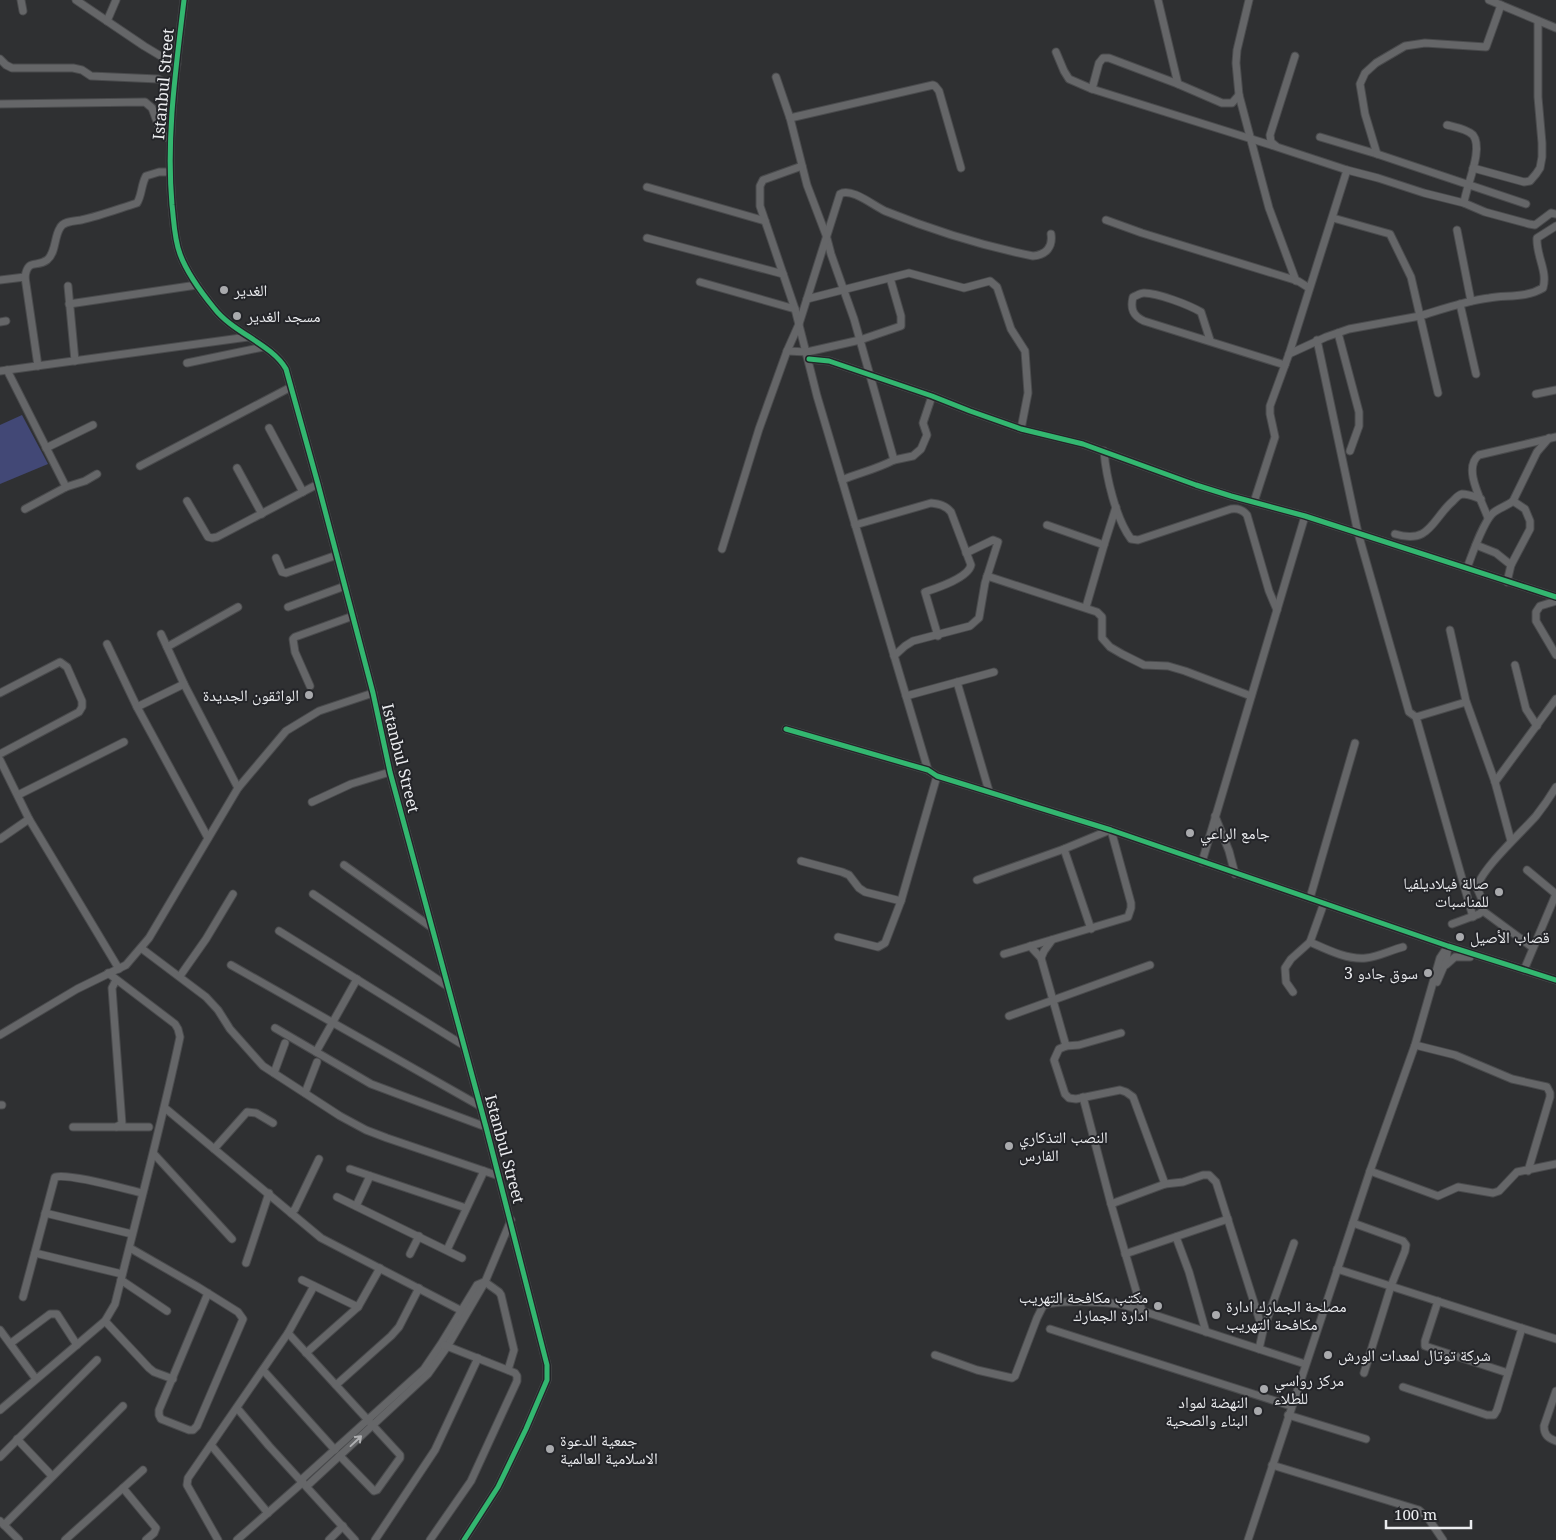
<svg xmlns="http://www.w3.org/2000/svg" width="1556" height="1540" font-family="'Noto Serif','Noto Naskh Arabic',serif">
  <style>
    .green { fill: #424876 }
    .lines { fill: none; stroke-linecap: round; stroke-linejoin: round }
    .minor-casing { stroke: #4a4b4d; stroke-width: 9 }
    .minor { stroke: #656668; stroke-width: 7 }
    .cycleway-casing { stroke: #242529; stroke-width: 8 }
    .cycleway { stroke: #33b770; stroke-width: 5 }
    .oneway { stroke: #afb0b2 }
    .poi-dot { fill: #a9aaad; stroke: #242529; stroke-width: 2 }
    .labels { text-anchor: middle; stroke-width: 4; stroke-linejoin: round; paint-order: stroke }
    .street-label { font-size: 16px; fill: #ebecef; stroke: #242529 }
    .poi-label { font-size: 16px; fill: #ebecef; stroke: #242529; text-anchor: start }
  </style>
  <rect width="100%" height="100%" fill="#2f3032"/>
  <path class="green" d="M22,415l26,49 -48,20v-59z"/>
  <g class="lines">
    <g class="minor-casing">
      <g id="minor">
        <path d="M21,0l2,11"/>
        <path d="M76,0l68,46 30,18h3"/>
        <path d="M184,0c-8,68 -18,136 -12,205 2,16 2,33 8,49 7,19 21,38 34,54 19,25 58,36 72,61l32,115 55,209 17,79 96,355 61,238v15l-21,49 -28,58 -34,53"/>
        <path d="M1158,0l20,84"/>
        <path d="M1249,0l-12,50 -1,13 3,32 30,113 27,73"/>
        <path d="M1489,0l67,28"/>
        <path d="M107,21l9,-21"/>
        <path d="M1056,52l8,19 5,8 23,10 182,57"/>
        <path d="M1295,56l-25,79 1,7 6,5 70,23 31,8 46,15 40,10 21,9 44,12 6,1 16,-12 5,1"/>
        <path d="M0,59l6,6 6,3h61l9,2 9,6 67,3 8,4 7,7"/>
        <path d="M776,77l14,41 17,67 19,50 5,19 23,65 40,141c-17,9 -35,13 -52,20"/>
        <path d="M1092,89l7,-26 4,-5h6l69,26 44,19h10l7,-8"/>
        <path d="M0,104l145,-2 7,6 7,19 10,12"/>
        <path d="M790,118l143,-33 2,1 4,5 22,77"/>
        <path d="M1447,125c8,2 20,4 26,10 11,14 -7,51 -9,68"/>
        <path d="M1320,137l57,17 -12,-40 -5,-30 5,-11 11,-10 29,-17 20,-3 61,4 15,-42"/>
        <path d="M1377,154l149,50"/>
        <path d="M802,166l-39,14 -3,6v20l35,103 22,87 111,374"/>
        <path d="M1473,168l51,14 6,-1 6,-7 4,-6 2,-11v-14l-4,-46v-76"/>
        <path d="M647,187l118,34"/>
        <path d="M1106,220l36,13 156,48 11,7"/>
        <path d="M1457,230l14,71"/>
        <path d="M647,238l136,36"/>
        <path d="M0,280l25,-3"/>
        <path d="M700,282l95,27"/>
        <path d="M68,286l7,75"/>
        <path d="M807,299l102,-26 55,15 26,-7 7,6 14,42 14,22 3,42 -7,36"/>
        <path d="M69,304l128,-19"/>
        <path d="M1460,304l16,70"/>
        <path d="M0,322l6,-1"/>
        <path d="M1338,333l21,79v14l-9,25"/>
        <path d="M1210,340l-9,-28c-12,-7 -43,-19 -57,-19 -4,0 -8,3 -11,4 -3,12 0,19 11,24l141,44"/>
        <path d="M1317,340l41,193 51,179 7,5 50,-15"/>
        <path d="M787,351l20,1 53,-12 41,-14v-10l-11,-38"/>
        <path d="M1289,354l37,-17 23,-8 71,-13 -9,-39 -21,-43 -57,-16"/>
        <path d="M809,359l20,2 103,35 38,15 51,18 62,15 113,41 35,11 74,20 251,81"/>
        <path d="M187,363l76,-16"/>
        <path d="M38,366l-13,-89c3,-19 11,-9 22,-17 9,-7 7,-23 13,-32 3,-7 14,-7 21,-8 19,-4 37,-11 56,-17 5,-8 4,-18 9,-27l13,-4h11"/>
        <path d="M7,370l59,117"/>
        <path d="M0,371l248,-34"/>
        <path d="M1438,393l-18,-77c23,-7 45,-15 69,-18 18,-3 37,0 54,-10 5,-17 -7,-32 -6,-50l19,-12"/>
        <path d="M1536,394l20,-4"/>
        <path d="M269,428l34,64"/>
        <path d="M46,448l47,-23"/>
        <path d="M1104,451c2,26 12,68 27,88l7,1 93,-31c7,-1 12,1 16,6l22,76 8,19"/>
        <path d="M894,460l19,-4 8,-7 6,-14 -4,-12 9,-27"/>
        <path d="M140,466l151,-79"/>
        <path d="M237,468l25,46"/>
        <path d="M187,501l21,36 4,1 5,-1 101,-53"/>
        <path d="M1254,502l21,-65 -5,-23v-8l19,-52 58,-184"/>
        <path d="M25,509l41,-22 19,-6 12,-7"/>
        <path d="M1488,518c-6,-17 -26,-50 -9,-63l77,-18"/>
        <path d="M855,525l76,-22c8,1 14,2 20,9l20,53c-3,13 -34,23 -46,27l13,44"/>
        <path d="M1047,525l57,20 -18,62"/>
        <path d="M1395,534c35,11 37,-15 58,-33 3,-3 5,-6 9,-7 7,0 13,3 19,5"/>
        <path d="M1104,545l12,-38"/>
        <path d="M1476,545l20,8 15,12"/>
        <path d="M722,549l37,-120 28,-78 12,-27 41,-130c11,-7 34,12 45,17 47,19 98,35 148,45 13,-1 20,-9 18,-22"/>
        <path d="M276,558l6,14 4,1 51,-18"/>
        <path d="M1467,568c5,-13 16,-46 26,-55 6,-5 14,-7 20,-12l24,-49 12,-14"/>
        <path d="M987,576l110,36 5,5v21l8,9 12,7 22,11 24,1 17,5 66,25"/>
        <path d="M1507,582l4,-17 19,-36v-8l-5,-12 -12,-8"/>
        <path d="M1556,601l-16,5 -4,6v9l20,34"/>
        <path d="M288,607l57,-21"/>
        <path d="M1450,630l16,71 29,81 16,59"/>
        <path d="M161,634l23,50 54,104"/>
        <path d="M107,644l30,63 71,131"/>
        <path d="M167,647l71,-40"/>
        <path d="M894,656l11,-10 8,-5 57,-15 9,-8 6,-35 13,-41 -5,-2 -27,13"/>
        <path d="M1515,665l11,44 11,17"/>
        <path d="M957,682l32,109"/>
        <path d="M310,686l-15,-34 -2,-13 2,-2 58,-21"/>
        <path d="M0,693l60,-31 7,5 15,34v6l-3,5 -79,42"/>
        <path d="M906,696l88,-24"/>
        <path d="M137,707l47,-23"/>
        <path d="M1416,717l57,200"/>
        <path d="M786,729l142,41 9,6 174,54 337,116 108,34"/>
        <path d="M0,760l29,59 90,150"/>
        <path d="M1495,782l61,-83"/>
        <path d="M18,795l106,-53"/>
        <path d="M312,802l39,-18 39,-12"/>
        <path d="M1215,816l14,35 6,23"/>
        <path d="M0,839l29,-20"/>
        <path d="M1064,849l27,80"/>
        <path d="M801,861l41,11 7,3 10,13 6,4 36,9"/>
        <path d="M1202,862l103,-346"/>
        <path d="M344,865l87,62"/>
        <path d="M1527,870l29,24"/>
        <path d="M977,880l87,-31 46,-19"/>
        <path d="M313,894l134,92"/>
        <path d="M1310,898l45,-155"/>
        <path d="M1483,911l1,-7 -7,-16c3,-18 45,-56 59,-72 7,-9 14,-19 20,-29"/>
        <path d="M1483,911l49,36"/>
        <path d="M1452,924l27,-10 4,-3"/>
        <path d="M279,931l184,114"/>
        <path d="M838,937l40,10 7,-4 16,-42 36,-125"/>
        <path d="M1310,942c16,7 37,18 56,16 12,-1 25,-8 37,-11"/>
        <path d="M1030,946l11,12 25,88 13,-1 42,-12"/>
        <path d="M141,948l65,49 12,13 12,19 33,37 77,50 26,14 21,8 112,38"/>
        <path d="M1004,954l124,-37 3,-9v-5l-20,-73"/>
        <path d="M1041,958l3,-7 8,-11"/>
        <path d="M231,965l249,141"/>
        <path d="M1446,965l9,-8h15"/>
        <path d="M1524,970l32,-76"/>
        <path d="M180,976l26,-37 27,-45"/>
        <path d="M1437,982l9,-21 2,-15"/>
        <path d="M1293,992l-7,-10 -1,-14 6,-9 19,-17 14,-39"/>
        <path d="M1009,1016l141,-51"/>
        <path d="M275,1028l96,56 115,43"/>
        <path d="M0,1035l77,-46 49,-24 23,-27 89,-150 48,-57 33,-20 54,-18"/>
        <path d="M1415,1045l40,10 57,24 35,8 3,6v4l-22,74"/>
        <path d="M1066,1046l-7,3 -5,11 11,34 4,4 7,1 44,-9 6,2 7,5 32,87"/>
        <path d="M316,1052l41,-73"/>
        <path d="M274,1073l11,-30"/>
        <path d="M305,1093l12,-31"/>
        <path d="M1083,1097l28,107 31,107"/>
        <path d="M0,1105h2"/>
        <path d="M165,1108l126,105 4,-4 24,-50"/>
        <path d="M73,1127h43l6,-3 -10,-136 4,-8"/>
        <path d="M117,1127h32"/>
        <path d="M214,1149l33,-37 9,1 17,10"/>
        <path d="M154,1154l78,85"/>
        <path d="M350,1169l116,39"/>
        <path d="M1370,1171l68,25 20,-9 35,6 6,-2 18,-19 39,-8"/>
        <path d="M337,1197l125,61"/>
        <path d="M1111,1204l54,-20 18,-2 20,-7h6l7,7 47,149"/>
        <path d="M356,1206l14,-30"/>
        <path d="M45,1213l87,21"/>
        <path d="M291,1213l30,25 143,74"/>
        <path d="M1353,1223l50,18 3,4 -1,6 -14,35 -27,87"/>
        <path d="M1176,1237l13,35 17,60"/>
        <path d="M130,1248l68,39 40,25 5,7 -46,107 -4,4h-4l-28,-11 -2,-4v-5l49,-117"/>
        <path d="M447,1250l37,-79"/>
        <path d="M35,1253l87,21"/>
        <path d="M410,1254l9,-18"/>
        <path d="M1125,1254l103,-35"/>
        <path d="M246,1263l23,-70"/>
        <path d="M1337,1269l219,70"/>
        <path d="M121,1280l46,31"/>
        <path d="M302,1280l56,27"/>
        <path d="M485,1282l14,10 2,3 13,55 -6,20"/>
        <path d="M23,1297l32,-120c14,-4 70,12 87,16"/>
        <path d="M1438,1301l-13,40v5l83,27"/>
        <path d="M105,1321l44,47 5,4 19,7"/>
        <path d="M1050,1329l241,77"/>
        <path d="M0,1330l36,49"/>
        <path d="M288,1333l112,122v3l-23,32 -3,1 -34,-35"/>
        <path d="M11,1343l39,-29h7l20,31"/>
        <path d="M1259,1349l4,-18 31,-88"/>
        <path d="M306,1353l52,-46 22,-39"/>
        <path d="M935,1355l42,15 35,8 3,-2 22,-58 6,-12c11,-7 67,-4 81,-1l181,59"/>
        <path d="M263,1370l72,80"/>
        <path d="M336,1385l55,-49 8,-9 20,-39"/>
        <path d="M1403,1387l84,28h7l3,-5 25,-82"/>
        <path d="M1556,1391l-12,35c0,9 4,12 12,15"/>
        <path d="M237,1408l32,38 86,94"/>
        <path d="M0,1410l105,-89 10,-17c22,-89 46,-177 65,-267l-2,-8 -3,-5 -67,-51"/>
        <path d="M1288,1415l78,24"/>
        <path d="M17,1439l35,37"/>
        <path d="M211,1445l57,68"/>
        <path d="M0,1457l97,-97"/>
        <path d="M1272,1465l147,45 9,8 15,22"/>
        <path d="M301,1480l123,-111 17,-25 36,-59 7,-3"/>
        <path d="M307,1486l121,-112 19,-27 38,-65 26,-62"/>
        <path d="M123,1488l33,40 -2,5 -8,7"/>
        <path d="M0,1521l19,19"/>
        <path d="M4,1525l119,-119"/>
        <path d="M65,1540l78,-70"/>
        <path d="M218,1540l-31,-55 1,-7 100,-145 26,-47"/>
        <path d="M237,1540l66,-58"/>
        <path d="M329,1540l14,-14"/>
        <path d="M375,1540l60,-90 43,-92"/>
        <path d="M430,1540l41,-59 46,-100v-5l-2,-3 -71,-28"/>
        <path d="M1248,1540l122,-369 45,-126 25,-87 8,-12"/>
      </g>
    </g>
    <use href="#minor" class="minor"/>
    <g class="cycleway-casing">
      <g id="cycleway">
        <path d="M184,0c-8,68 -18,136 -12,205 2,16 2,33 8,49 7,19 21,38 34,54 19,25 58,36 72,61l32,115 55,209 17,79 96,355 61,238v15l-21,49 -28,58 -34,53"/>
        <path d="M809,359l20,2 103,35 38,15 51,18 62,15 113,41 35,11 74,20 251,81"/>
        <path d="M786,729l142,41 9,6 174,54 337,116 108,34"/>
      </g>
    </g>
    <use href="#cycleway" class="cycleway"/>
  </g>
  <defs><path id="oneway-shaft" d="M-6 0H5M1.5-3L5.5 0L1.5 3" fill="none" stroke-width="1.6" stroke-linecap="round" stroke-linejoin="round" transform="scale(1.25)"/></defs>
  <use class="oneway" href="#oneway-shaft" transform="translate(356 1441) rotate(-43)"/>
  <g class="poi-dot">
    <circle cx="224" cy="290" r="5"/>
    <circle cx="237" cy="316" r="5"/>
    <circle cx="309" cy="695" r="5"/>
    <circle cx="1190" cy="833" r="5"/>
    <circle cx="1499" cy="892" r="5"/>
    <circle cx="1460" cy="937" r="5"/>
    <circle cx="1428" cy="973" r="5"/>
    <circle cx="1009" cy="1146" r="5"/>
    <circle cx="1158" cy="1306" r="5"/>
    <circle cx="1216" cy="1315" r="5"/>
    <circle cx="1328" cy="1355" r="5"/>
    <circle cx="1264" cy="1389" r="5"/>
    <circle cx="1258" cy="1411" r="5"/>
    <circle cx="550" cy="1449" r="5"/>
  </g>
  <g class="labels">
    <g class="street-label">
      <text transform="translate(163 84) rotate(-85)" y="6">Istanbul Street</text>
      <text transform="translate(401 758) rotate(76)" y="6">Istanbul Street</text>
      <text transform="translate(505 1149) rotate(75)" y="6">Istanbul Street</text>
    </g>
    <g class="poi-label">
      <text x="234" y="296">الغدير</text>
      <text x="247" y="322">مسجد الغدير</text>
      <text x="299" y="701" text-anchor="end">الواثقون الجديدة</text>
      <text x="1200" y="839">جامع الراعي</text>
      <text x="1489" y="889" text-anchor="end">صالة فيلاديلفيا<tspan x="1489" dy="18">للمناسبات</tspan></text>
      <text x="1470" y="943">قصاب الأصيل</text>
      <text x="1418" y="979" text-anchor="end">سوق جادو 3</text>
      <text x="1019" y="1143">النصب التذكاري<tspan x="1019" dy="18">الفارس</tspan></text>
      <text x="1148" y="1303" text-anchor="end">مكتب مكافحة التهريب<tspan x="1148" dy="18">ادارة الجمارك</tspan></text>
      <text x="1226" y="1312">مصلحة الجمارك ادارة<tspan x="1226" dy="18">مكافحة التهريب</tspan></text>
      <text x="1338" y="1361">شركة توتال لمعدات الورش</text>
      <text x="1274" y="1386">مركز رواسي<tspan x="1274" dy="18">للطلاء</tspan></text>
      <text x="1248" y="1408" text-anchor="end">النهضة لمواد<tspan x="1248" dy="18">البناء والصحية</tspan></text>
      <text x="560" y="1446">جمعية الدعوة<tspan x="560" dy="18">الاسلامية العالمية</tspan></text>
    </g>
  </g>
  <path d="M1386 1520v8h85v-8" fill="none" stroke="#ebecef" stroke-width="2.5"/>
  <text x="1394" y="1520" font-size="15" fill="#ebecef" stroke="#242529" stroke-width="4" paint-order="stroke">100 m</text>
</svg>
